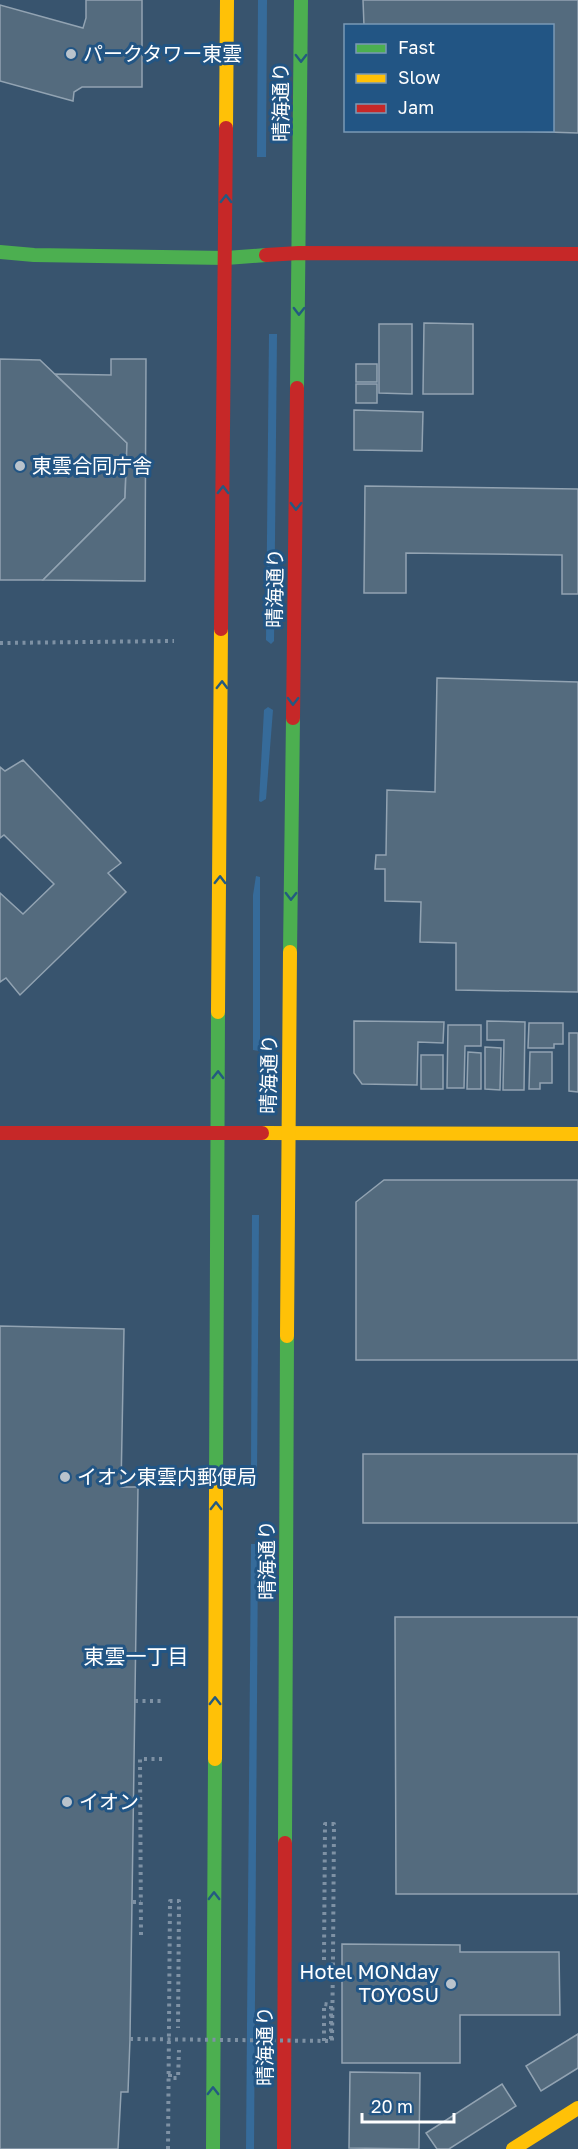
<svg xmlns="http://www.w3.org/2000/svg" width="578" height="2149" font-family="'Golos Text','Noto Sans JP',sans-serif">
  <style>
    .green { fill: #366b9a }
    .building { fill: #546b7e; stroke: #92a3b2; stroke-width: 1.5 }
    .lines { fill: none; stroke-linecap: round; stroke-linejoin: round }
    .path { stroke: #7e91a4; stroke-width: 4; stroke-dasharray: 3 4.5; stroke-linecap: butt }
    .fast { stroke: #4caf50; stroke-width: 14 }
    .slow { stroke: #ffc107; stroke-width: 14 }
    .jam { stroke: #c62828; stroke-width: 14 }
    .path-bridge { stroke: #7e91a4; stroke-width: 4; stroke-dasharray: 3 4.5; stroke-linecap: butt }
    .oneway { stroke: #245a81 }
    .poi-dot { fill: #b9c3cc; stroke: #225584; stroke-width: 2 }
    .labels { text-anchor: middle; stroke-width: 6; stroke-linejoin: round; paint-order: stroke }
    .poi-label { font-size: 20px; fill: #fff; stroke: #225584; text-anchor: start }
    .street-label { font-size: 20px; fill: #fff; stroke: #225584 }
    .neighbourhood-label { font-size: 21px; fill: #fff; stroke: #225584 }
  </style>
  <rect width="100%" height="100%" fill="#38546e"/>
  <g class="green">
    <path d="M258,0h9l-1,157h-9z"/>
    <path d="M269,334h8l-3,307 -3,3 -5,-4z"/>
    <path d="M268,707l5,3 -7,89 -5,3 -2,-1 5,-91z"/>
    <path d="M256,876l4,1v174l-7,-1v-155z"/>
    <path d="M252,1215h7l-2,259 -2,3 -4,-4z"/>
    <path d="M251,1544h4l3,4 -4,601h-8z"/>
  </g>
  <g class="building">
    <path d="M86,0h56v87h-60l-8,5 -1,9 -73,-20v-76l83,23 3,-10z"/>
    <path d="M363,0h215v133l-94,-3h68v-104h-188z"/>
    <path d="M424,323l49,1v70h-50z"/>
    <path d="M379,324h33v70l-33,-1z"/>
    <path d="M0,359l40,1 87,83 -2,55 -82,82h-43z"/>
    <path d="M111,359h35l-1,222 -102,-1 82,-82 2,-55 -72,-69 56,1z"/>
    <rect x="356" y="364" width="21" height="18"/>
    <rect x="356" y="384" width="21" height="19"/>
    <path d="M354,410l69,2 -1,39 -68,-1z"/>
    <path d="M365,486l213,3v105h-16v-39l-156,-2v40h-42z"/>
    <path d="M437,678l141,4v310l-122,-2v-47l-36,-1 1,-40 -36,-1v-32h-10l1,-14h10l1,-65 48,2z"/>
    <path d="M23,760l98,103 -13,10 18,19 -106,103 -14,-17 -6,4v-89l23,21 31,-30 -50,-49 -4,3v-71l5,4z"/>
    <path d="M354,1021l90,1 -1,21 -25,-1 -1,43 -55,-1 -8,-11z"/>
    <path d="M487,1021l38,1 -1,68h-21l1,-50h-17z"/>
    <path d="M529,1023h34v21h-9v4h-26z"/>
    <path d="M448,1025h33v21h-16l-1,42h-17z"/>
    <path d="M569,1033h9v59l-9,-1z"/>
    <path d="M485,1047l16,1 -1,42 -15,-1z"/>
    <path d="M468,1052l13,1v36h-14z"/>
    <path d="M530,1052h22v31h-12v6h-11z"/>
    <rect x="421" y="1055" width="22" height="34"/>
    <path d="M384,1180h194v180h-222v-158z"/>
    <path d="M0,1326l124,3 -3,158h17l-8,552 -2,53h-7l-3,57h-118z"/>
    <rect x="363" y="1454" width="215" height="69"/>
    <path d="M395,1617h183v277h-182z"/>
    <path d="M342,1944l118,1v7h99l1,63h-100v48h-118z"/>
    <path d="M578,2034v34l-37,23 -15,-25z"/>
    <path d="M350,2072l70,1 -1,76 -70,-1z"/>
    <path d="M502,2084l14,22 -67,43h-12l-11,-16z"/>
  </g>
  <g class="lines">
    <g class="path">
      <path d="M0,643l174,-2"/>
      <path d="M135,1701h29"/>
      <path d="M133,1902h8"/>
      <path d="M141,1935l-1,-176h24"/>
      <path d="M324,1960l1,-136h9l-1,136"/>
      <path d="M324,2041v-37l7,1v35"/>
      <path d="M170,2074v4h8l1,-28"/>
      <path d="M168,2149l2,-248h9l-1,127"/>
    </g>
    <g class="fast">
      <path d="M0,252l34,3 192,3 40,-3"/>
      <path d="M297,388l4,-388"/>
      <path d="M290,952l3,-234"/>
      <path d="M216,1490l2,-478"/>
      <path d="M285,1843l2,-507"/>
      <path d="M213,2149l2,-390"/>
    </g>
    <g class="slow">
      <path d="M226,128l1,-128"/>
      <path d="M218,1012l3,-383"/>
      <path d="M262,1133l316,1"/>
      <path d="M287,1336l3,-384"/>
      <path d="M215,1759l1,-269"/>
      <path d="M513,2149l65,-41"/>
    </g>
    <g class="jam">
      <path d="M266,255l33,-2 279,1"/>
      <path d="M221,629l5,-501"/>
      <path d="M293,718l4,-330"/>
      <path d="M0,1133h262"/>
      <path d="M284,2149l1,-306"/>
    </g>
    <path class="path-bridge" d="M130,2039l202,2 1,-81"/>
  </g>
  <defs><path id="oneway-chevron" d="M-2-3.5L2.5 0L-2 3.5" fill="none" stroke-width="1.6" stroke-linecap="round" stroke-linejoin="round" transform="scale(1.5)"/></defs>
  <g class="oneway">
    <use href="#oneway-chevron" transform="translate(301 58) rotate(90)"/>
    <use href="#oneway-chevron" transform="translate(226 199) rotate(-89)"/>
    <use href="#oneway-chevron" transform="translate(299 311) rotate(91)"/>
    <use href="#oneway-chevron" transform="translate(223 490) rotate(-89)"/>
    <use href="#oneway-chevron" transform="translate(296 506) rotate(91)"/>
    <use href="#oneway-chevron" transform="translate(222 685) rotate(-89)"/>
    <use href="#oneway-chevron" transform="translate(293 701) rotate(91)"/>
    <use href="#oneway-chevron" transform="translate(220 880) rotate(-89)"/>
    <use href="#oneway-chevron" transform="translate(291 896) rotate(91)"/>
    <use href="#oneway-chevron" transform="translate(218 1075) rotate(-89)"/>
    <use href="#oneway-chevron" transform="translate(216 1506) rotate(-90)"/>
    <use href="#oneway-chevron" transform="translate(215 1701) rotate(-90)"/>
    <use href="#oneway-chevron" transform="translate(214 1896) rotate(-90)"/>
    <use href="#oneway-chevron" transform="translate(213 2091) rotate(-90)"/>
  </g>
  <g class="poi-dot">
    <circle cx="71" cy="54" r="6"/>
    <circle cx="20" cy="466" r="6"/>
    <circle cx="65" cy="1477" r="6"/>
    <circle cx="67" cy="1802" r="6"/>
    <circle cx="451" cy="1984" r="6"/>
  </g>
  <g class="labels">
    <g class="poi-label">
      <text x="83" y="61">パークタワー東雲</text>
      <text x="32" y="473">東雲合同庁舎</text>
      <text x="77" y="1484">イオン東雲内郵便局</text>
      <text x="79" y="1809">イオン</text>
      <text x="439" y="1979" text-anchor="end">Hotel MONday<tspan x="439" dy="23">TOYOSU</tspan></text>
    </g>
    <g class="street-label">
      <text transform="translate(281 102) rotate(-90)" y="7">晴海通り</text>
      <text transform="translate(275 588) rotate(-89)" y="7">晴海通り</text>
      <text transform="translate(269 1074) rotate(-89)" y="7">晴海通り</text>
      <text transform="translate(267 1560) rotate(-90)" y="7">晴海通り</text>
      <text transform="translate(265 2046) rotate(-90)" y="7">晴海通り</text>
    </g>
    <g class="neighbourhood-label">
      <text x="136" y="1664">東雲一丁目</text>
    </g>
  </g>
  <rect x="344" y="24" width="210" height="108" fill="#225584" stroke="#7a99b5" stroke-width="1.5"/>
  <rect x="356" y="44" width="30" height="9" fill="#4caf50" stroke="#7a99b5" stroke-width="1.5"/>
  <text x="398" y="54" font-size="18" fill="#ffffff">Fast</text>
  <rect x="356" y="74" width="30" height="9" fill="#ffc107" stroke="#7a99b5" stroke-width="1.5"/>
  <text x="398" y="84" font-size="18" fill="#ffffff">Slow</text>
  <rect x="356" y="104" width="30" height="9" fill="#c62828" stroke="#7a99b5" stroke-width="1.5"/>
  <text x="398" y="114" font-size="18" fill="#ffffff">Jam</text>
  <path d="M362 2113v9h92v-9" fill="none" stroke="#ffffff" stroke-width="3"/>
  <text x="371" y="2113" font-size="18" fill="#ffffff" stroke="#225584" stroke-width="4.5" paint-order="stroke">20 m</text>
</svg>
